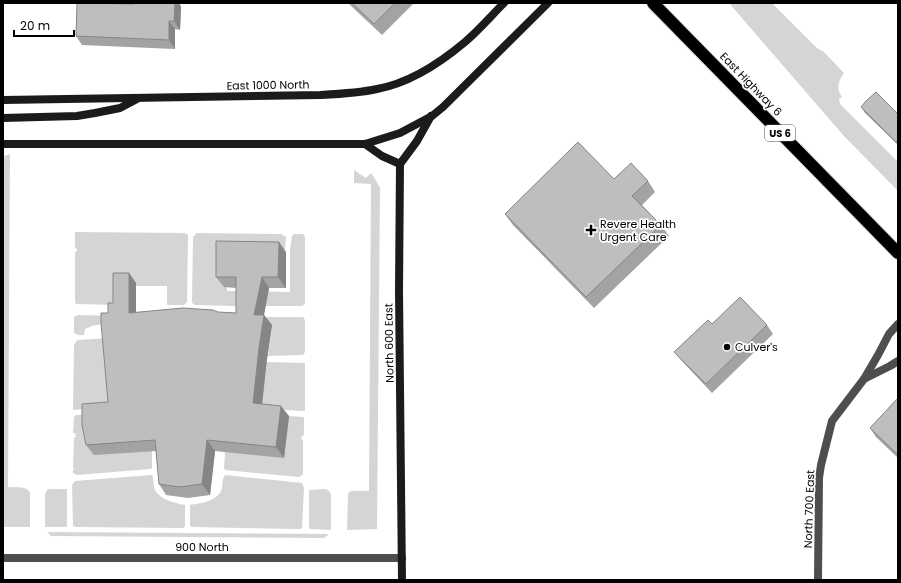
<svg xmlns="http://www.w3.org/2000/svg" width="901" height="583" font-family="Poppins,sans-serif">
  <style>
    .green { fill: #d5d5d5 }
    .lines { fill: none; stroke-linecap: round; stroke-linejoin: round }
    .highway-casing { stroke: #dbdbdb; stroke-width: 14 }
    .street { stroke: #4e4e4e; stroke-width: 8 }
    .secondary { stroke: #1b1b1b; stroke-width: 8 }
    .highway { stroke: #000; stroke-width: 12 }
    .wall { fill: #a3a3a3 }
    .shaded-wall { fill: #858585 }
    .building { fill: #bebebe; stroke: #858585 }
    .poi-dot { fill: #000; stroke: #fff; stroke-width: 1.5 }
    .labels { text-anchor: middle; stroke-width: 3.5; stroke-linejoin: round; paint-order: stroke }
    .shield { fill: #fff; stroke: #4c4c4c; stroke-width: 1 }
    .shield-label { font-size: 10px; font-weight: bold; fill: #000 }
    .street-label { font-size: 11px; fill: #000; stroke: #fff }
    .poi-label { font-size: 11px; fill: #000; stroke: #fff; text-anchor: start }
  </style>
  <rect width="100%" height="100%" fill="#fff"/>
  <g class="green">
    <path d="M729,3h43l45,45 7,4 20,21c-6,8 -8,16 -2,24l-3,2 1,5 58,58v29l-55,-56z"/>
    <path d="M10,154l-2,333c8,1 19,-2 22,6v34h-25l-2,-2v-198l1,-171z"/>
    <path d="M354,170l12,8 5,-5 4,6 5,9 -3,341 -30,1 1,-35 1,-3 3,-1h17l2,-307 -17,-1z"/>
    <path d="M75,232l110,1 3,2 -1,67 -3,3h-17v-19h-31l-18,19 -42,-1 -1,-2v-50l2,-1v-2l-2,-1z"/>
    <path d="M196,233l86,1 1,2h3l-1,13h-61v38h3v4h12l-1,14 -3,1 -40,-1 -2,-1 -1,-2 1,-65 2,-2z"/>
    <path d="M294,234h9l2,3v67l-3,2h-55l-3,-15 46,1v-42l2,-14z"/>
    <path d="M78,315l38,1 -9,7 -15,3 -7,3 -1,6h-5l-5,-2v-16z"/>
    <path d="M264,317h39l2,3v32l-2,3 -35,1 4,-30z"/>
    <path d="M109,338l6,68 -42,4 1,-65 2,-3 2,-2z"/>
    <path d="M267,362l38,1v48l-44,-2z"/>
    <path d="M76,415h6l70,36v17l-2,1 -73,6 -4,-2v-3h2l-2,-2 1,-30 2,-1 -1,-4h-2l1,-16z"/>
    <path d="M289,416l15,1v18l-3,2 1,3h1v34l-2,2 -2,1 -74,-7 -1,-2 1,-16z"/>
    <path d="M152,475c2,4 1,8 2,12 3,12 20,16 31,18v21l-2,2 -107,-1 -3,-1v-2l-1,-39 3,-4z"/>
    <path d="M225,475l77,8 2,5 -2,40 -2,1 -108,-2 -2,-1v-21c12,-2 29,-4 32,-17 1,-5 0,-9 3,-13z"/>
    <path d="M50,489h17v37l-1,1h-21v-33l2,-4z"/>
    <path d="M326,489l4,3 1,3v35l-21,-1 -1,-2v-37z"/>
    <path d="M47,532l281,2 -1,2 -3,2 -273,-2z"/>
  </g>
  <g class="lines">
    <g class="highway-casing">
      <path id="highway" d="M653,3l245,250"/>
    </g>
    <g class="street">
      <path d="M864,379l26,-13 8,-5"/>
      <path d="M3,558h399"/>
      <path d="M818,580l1,-102 2,-13 11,-44 32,-42 14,-24 11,-21 9,-10"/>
    </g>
    <g class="secondary">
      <path d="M3,100l317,-5c19,-1 39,-2 57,-6 33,-6 63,-26 88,-47 14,-12 26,-26 39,-39"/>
      <path d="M3,118l74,-2 18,-3 25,-5 17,-9"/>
      <path d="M3,144h362l35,-11 32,-17 11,-9 105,-104"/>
      <path d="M365,144l17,12 18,8"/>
      <path d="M402,580l-3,-289 1,-127 17,-23 14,-25"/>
    </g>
    <use href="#highway" class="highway"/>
  </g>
  <g class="wall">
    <path d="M348,3h66l-32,32z"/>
    <path d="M181,6l-1,24 -5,-1v20l-93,-4 -6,-9z"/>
    <path d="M861,107l37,7v31l-33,-32z"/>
    <path d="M614,179l34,2 7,11 -13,13 19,20 8,11 -75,72 -81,-83 -8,-11z"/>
    <path d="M286,252v36h-17l-5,27 8,10 -5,34 -5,45 27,12 -5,42 -69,-7 -5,44 -22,3 -22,-3 -7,-11 -3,-33 -62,4 -8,-10 22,-43v-89l21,-40 7,10v29l100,1v-25l-12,-1 -8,-10z"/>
    <path d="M712,324l55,1 6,9 -61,59 -31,-33 -7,-8z"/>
    <path d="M898,398v60l-22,-21 -6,-9z"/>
  </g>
  <g class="shaded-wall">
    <path d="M175,3h4l2,3 -1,24 -6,-9z"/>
    <path d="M169,21l6,8v20l-6,-9z"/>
    <path d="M279,242l7,10v36l-8,-11z"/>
    <path d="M129,273l7,10v41l-7,-11z"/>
    <path d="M262,277l7,11 -7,37 -8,-10z"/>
    <path d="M264,315l8,10 -5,34 -6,55 -8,-11 6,-55z"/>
    <path d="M281,406l8,10 -5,42 -8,-11z"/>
    <path d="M207,440l8,11 -5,44 -8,-11z"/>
  </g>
  <g class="building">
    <path d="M77,3l56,1v-1h42l-1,18h-5v19l-93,-4z"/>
    <path d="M352,3h43l-21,21z"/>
    <path d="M876,92l22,22v26l-2,2 -35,-35 5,-6z"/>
    <path d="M578,142l36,37 17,-16 17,18 -16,15 29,29 -75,72 -81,-83z"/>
    <path d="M216,241l63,1 -1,35h-16l-8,38h10l-5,33 -6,55 28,3 -5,41 -69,-7 -5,44 -22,3 -21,-3 -4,-44 -69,5 -4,-20v-21l26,-2 -7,-79v-10h7v-10h5v-30h16v40l54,-5 30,2 5,2 18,1v-36h-20z"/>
    <path d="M740,297l27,28 -61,59 -32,-32 34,-32 4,4z"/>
    <path d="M898,398v57l-28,-27z"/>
  </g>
  <g class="poi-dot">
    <path d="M589 224h4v4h4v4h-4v4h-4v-4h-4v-4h4z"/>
    <circle cx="727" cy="347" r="4"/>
  </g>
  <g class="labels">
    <rect class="shield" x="765" y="125" width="30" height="16" rx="3"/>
    <g class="shield-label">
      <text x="780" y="137">US 6</text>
    </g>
    <g class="street-label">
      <text transform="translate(751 84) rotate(46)" y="4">East Highway 6</text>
      <text transform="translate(268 85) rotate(-1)" y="4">East 1000 North</text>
      <text transform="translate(389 343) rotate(-91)" y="4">North 600 East</text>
      <text transform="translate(809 509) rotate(-88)" y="4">North 700 East</text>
      <text x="202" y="551">900 North</text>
    </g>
    <g class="poi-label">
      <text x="600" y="228">Revere Health<tspan x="600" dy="13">Urgent Care</tspan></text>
      <text x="735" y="351">Culver's</text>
    </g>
  </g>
  <rect width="901" height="583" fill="none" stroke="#000000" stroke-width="8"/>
  <path d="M14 30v6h60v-6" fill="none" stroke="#000000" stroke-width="2"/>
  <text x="20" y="30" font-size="12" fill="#000000" stroke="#ffffff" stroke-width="3" paint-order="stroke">20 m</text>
</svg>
